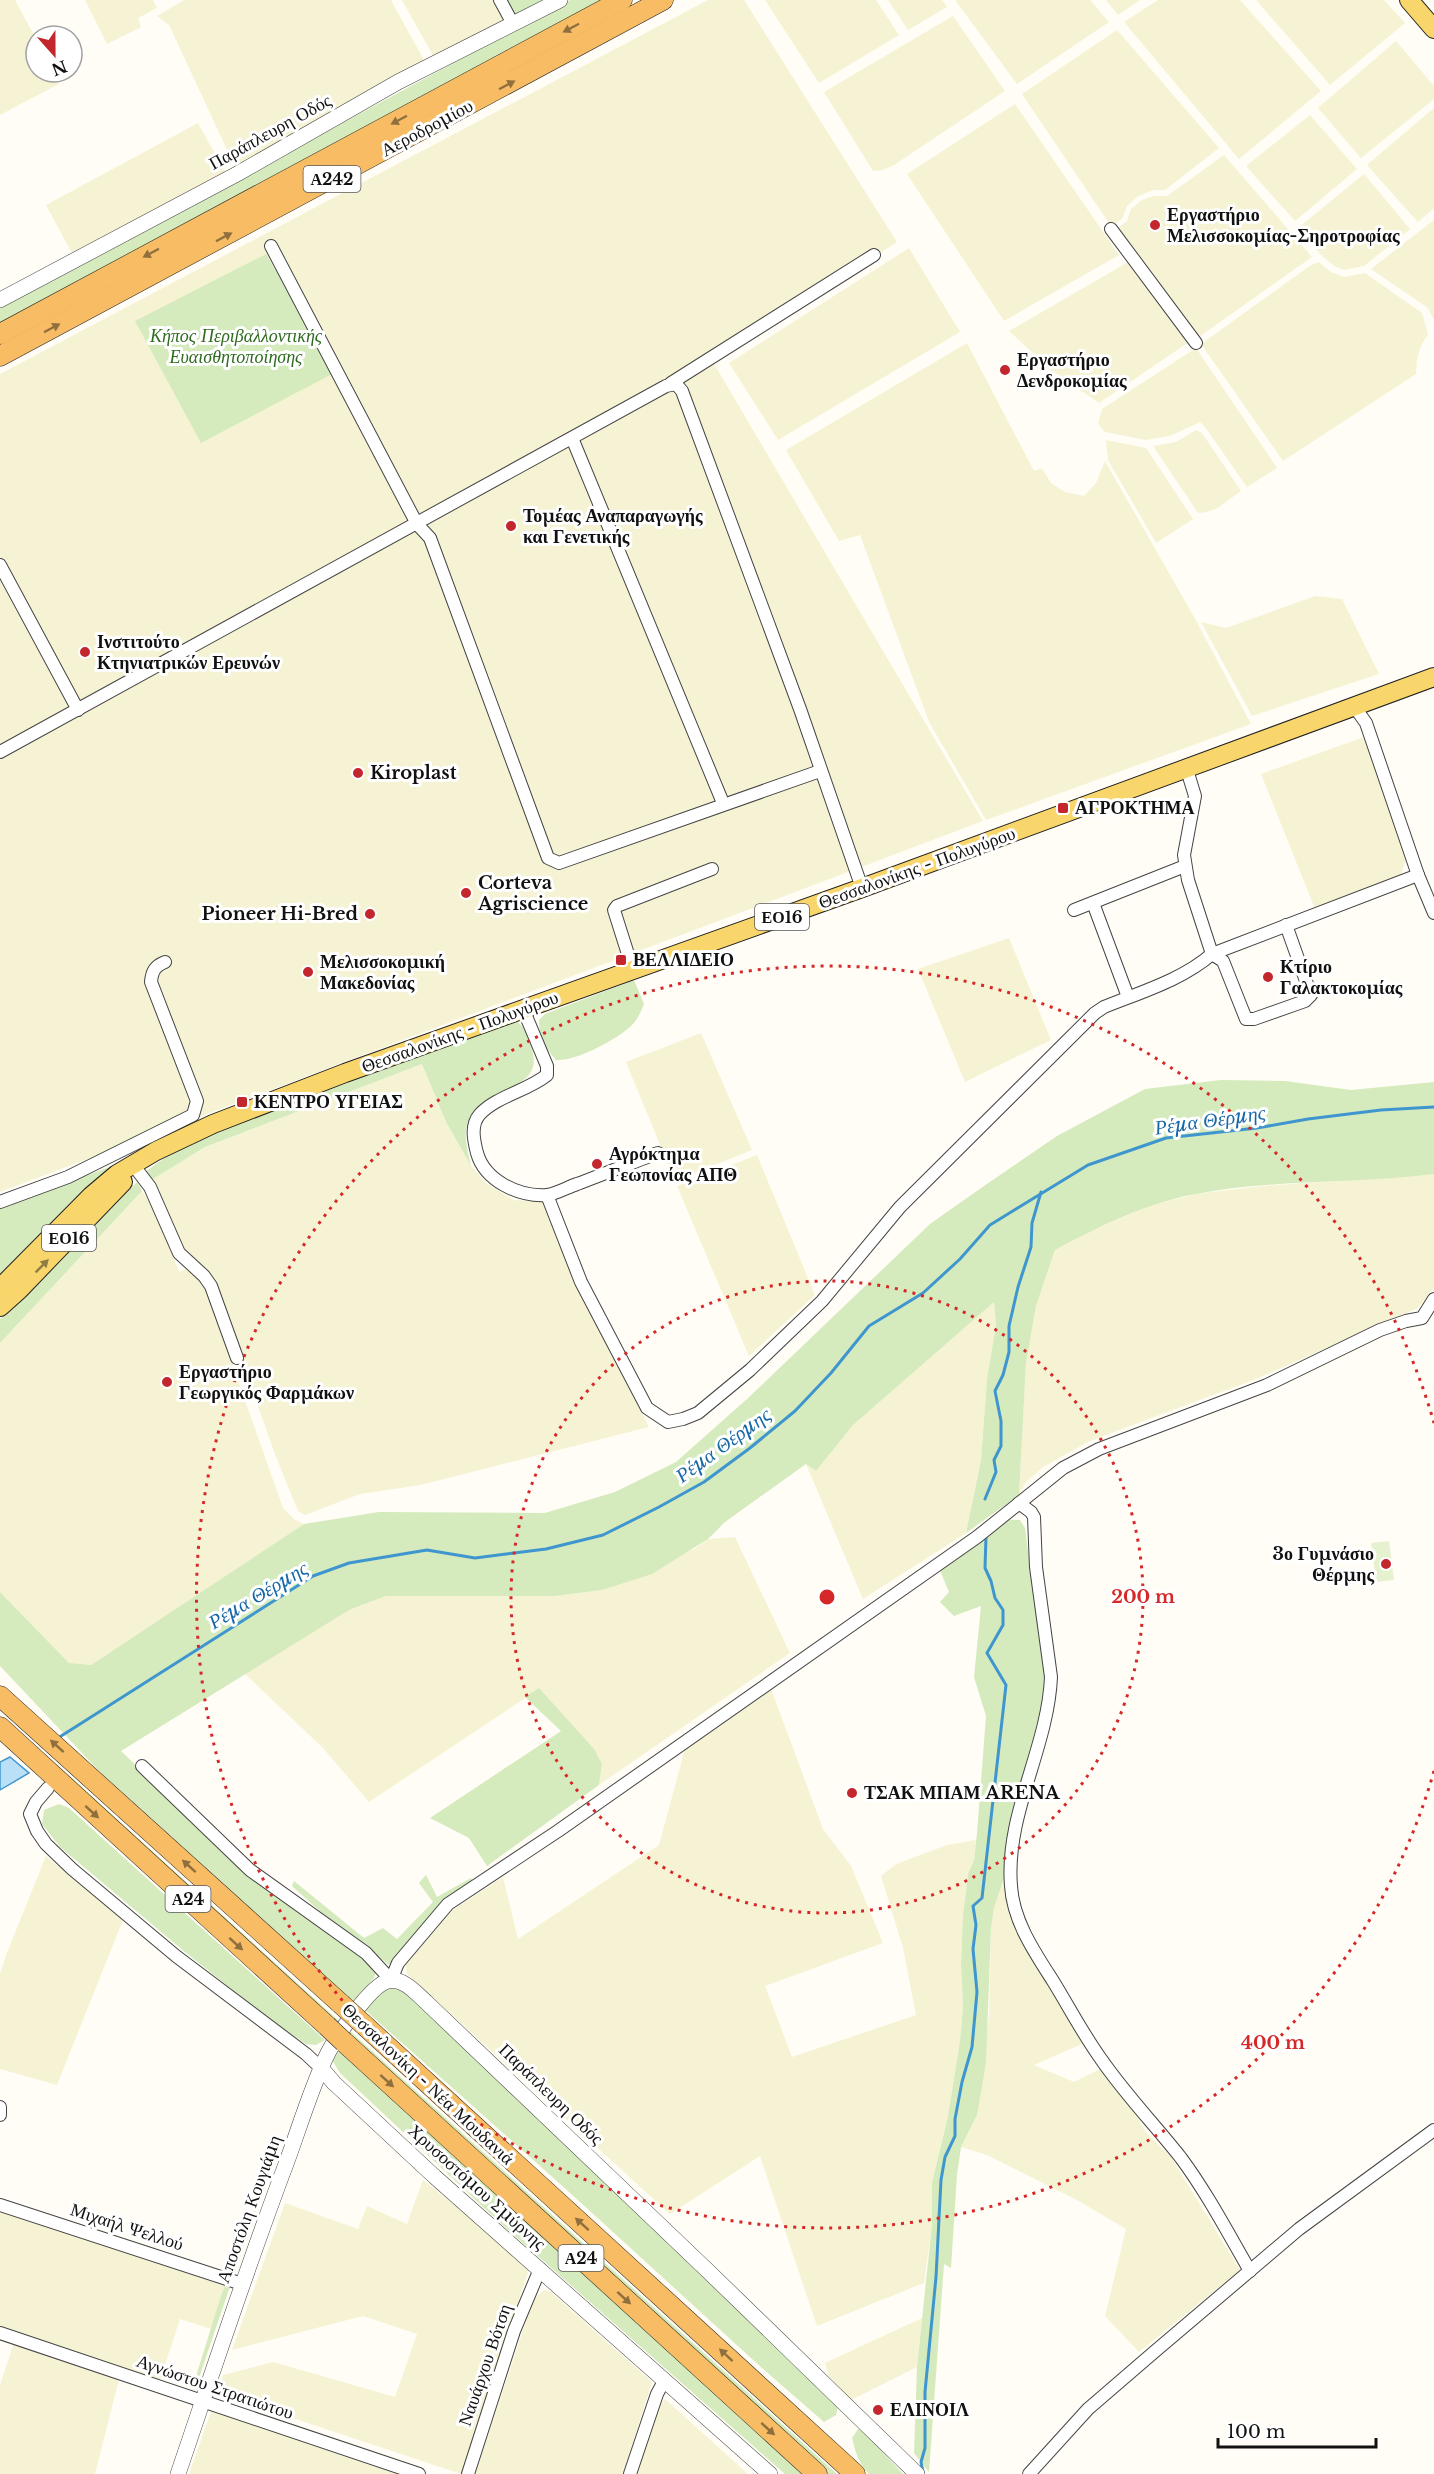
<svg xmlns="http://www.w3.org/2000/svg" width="1434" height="2474" font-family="'Libre Baskerville',serif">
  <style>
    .farmland { fill: #f6f3d4 }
    .green { fill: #d5ebbd }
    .pitch { fill: #e6f2cf }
    .water { fill: #b9e0f7; stroke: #3f96cf; stroke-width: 1.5 }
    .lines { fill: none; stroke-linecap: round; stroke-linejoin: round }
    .stream { stroke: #3f96cf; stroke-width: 3 }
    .minor-casing { stroke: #444; stroke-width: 14 }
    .tertiary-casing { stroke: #444; stroke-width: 16 }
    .primary-casing { stroke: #222; stroke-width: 20 }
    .trunk-casing { stroke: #222; stroke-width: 21 }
    .minor { stroke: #fff; stroke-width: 12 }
    .tertiary { stroke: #fff; stroke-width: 15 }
    .primary { stroke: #f9d66b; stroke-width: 18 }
    .trunk { stroke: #f7bc64; stroke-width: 20 }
    .trunk-bridge-casing { stroke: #222; stroke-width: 21; stroke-linecap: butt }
    .trunk-bridge { stroke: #f7bc64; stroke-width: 20 }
    .oneway { fill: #906f3f }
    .oneway2 { fill: #917d42 }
    .ring { fill: none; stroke: #d62828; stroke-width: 3; stroke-dasharray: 3 6 }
    .poi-dot { fill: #c4262e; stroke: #fff; stroke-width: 2 }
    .labels { text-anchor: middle; stroke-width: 6; stroke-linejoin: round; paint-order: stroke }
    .shield { fill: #fff; stroke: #585858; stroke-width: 1.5 }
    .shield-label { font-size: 16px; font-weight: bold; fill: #111 }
    .street-label { font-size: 18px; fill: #111; stroke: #fff }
    .poi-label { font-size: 18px; font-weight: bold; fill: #111; stroke: #fff; text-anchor: start }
    .park-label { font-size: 18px; font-style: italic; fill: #2f6b1f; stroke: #fff }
    .water-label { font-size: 20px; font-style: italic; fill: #1768a6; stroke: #fff }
    .centre { fill: #d62828; stroke: #fff; stroke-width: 3 }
    .ring-label { font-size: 18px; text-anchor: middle; font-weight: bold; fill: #d62828; stroke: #fff; stroke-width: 6; stroke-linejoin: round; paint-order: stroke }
  </style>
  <rect width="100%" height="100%" fill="#fffdf5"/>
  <g class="farmland">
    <path d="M0,0h15l21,39v33h17l6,12 -59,31z"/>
    <path d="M85,0h68l4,8 -19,10 3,9 -34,17z"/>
    <path d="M184,0h207l35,64 -190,105 -67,-144 -12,-9z"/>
    <path d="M402,0h95l8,21 -70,38z"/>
    <path d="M708,0h36l153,242 -184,120 270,459 -983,371v-818z"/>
    <path d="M765,0h111l23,35 -80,48z"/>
    <path d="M888,0h54l5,7 -39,23z"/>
    <path d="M955,0h135l19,22 -92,62z"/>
    <path d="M1106,0h34l-22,15z"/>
    <path d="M1158,0h82l81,91 -82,68 -115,-137z"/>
    <path d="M1256,0h128l21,23 -75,62z"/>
    <path d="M953,16l52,75 -111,74 -11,5 -10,1 -49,-79z"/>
    <path d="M1117,30l102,118 -54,42h-11l-16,6 -11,10 -5,13 -11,7 -89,-132z"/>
    <path d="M1396,41l38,45v13l-73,59 -43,-50z"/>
    <path d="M1015,104l104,151 -115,66 -97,-147z"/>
    <path d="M1434,108v100l-16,14 -51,-57z"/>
    <path d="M1310,115l47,54 -62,52 -49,-55z"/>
    <path d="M198,123l28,51 -152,83 -28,-52z"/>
    <path d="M1224,155l88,102 -116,82 -81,-109 12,-9 4,-12 11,-9 12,-4h13z"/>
    <path d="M1364,174l46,55 -46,37 -20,4 -10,-4 -12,-10 -24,-28z"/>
    <path d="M1434,220v100l-6,-12 -57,-39z"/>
    <path d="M909,248l51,84 -182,108 -49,-77z"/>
    <path d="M1130,261l59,81 -90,61 -48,-33 -42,-39z"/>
    <path d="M1319,262l12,10 13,5 21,-4 57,40 6,21 -7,12 -4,13 -1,15 -133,87 -82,-117 110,-79z"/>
    <path d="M967,343l67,128 8,-3 9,15 14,9 19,4 12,-13 9,-22 88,154 58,109 -265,96 -57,-98 -69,-187 -21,6 -53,-91z"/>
    <path d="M1196,348l81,120 -30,19 -42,-60 -5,-5 -30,14 -24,4 -41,-8 -7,-8 4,-15z"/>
    <path d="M1196,430l6,3 39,58 -25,18 -9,3 -9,1 -45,-67 23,-4z"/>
    <path d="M1106,440l40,8 47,71 -37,24 -48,-83z"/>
    <path d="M1315,596l27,3 37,75 -127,42 -51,-94 25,6z"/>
    <path d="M1364,737l43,120 -7,20 -85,32 -54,-135z"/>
    <path d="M1009,938l42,102 -86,42 -47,-113z"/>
    <path d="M701,1033l51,117 -77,31 -49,-119z"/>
    <path d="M422,1064l24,58 25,44 16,18 27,16 29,2 33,81 73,144 -228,58 -61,9 -55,21 -7,-4 -22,-54 -61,-171 -11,-18 -15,-13 -11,-16 -28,-58 55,-34z"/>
    <path d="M757,1155l58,140 -66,61 -72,-170z"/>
    <path d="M1434,1174v114l-16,20 -162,71 -166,62 -47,26 -17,15 -7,13 7,-132 10,-57 19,-56 36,-19 57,-25 48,-12 66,-8z"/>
    <path d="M142,1191l14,21 23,60 9,-3 15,12 80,227 12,12 9,4 -213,141 -21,-1 -70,-72v-249z"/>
    <path d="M994,1301l2,24 -9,54 -6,81 -15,73 -103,66 -57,-135 10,7 37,-46z"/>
    <path d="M735,1537l55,116 -191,132 3,-20 -63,-76 -170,113 -46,-54 -79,-75 105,-63 37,-14h169l47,-6 94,-42 12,-9z"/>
    <path d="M770,1686l53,143 28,37 32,77 -118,43 27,71 124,-42 -13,-67 -22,-72 15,-12 51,-19 29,-5 -2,20 -6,14 -5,41 -2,49 2,43 -3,34 -12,75 -16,67v41l-8,59 -107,43 -57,-170 -90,58 -263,-240 -2,-14 40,-45 58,-38 15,62 141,-94 27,-100z"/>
    <path d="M46,1856l77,64 -66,165 -57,-16v-95l6,-19z"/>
    <path d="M1004,1878l5,35 82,127 -57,25 40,17 34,-17 37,66 26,26 69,113 -101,82 -34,-36 21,-87 -49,-29 -90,-45 -26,-8 16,-32 12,-100 2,-87 3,-20z"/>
    <path d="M423,2180l107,86 -69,208 -244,-81 6,-18 50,-13 122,35 22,-63 -54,-18 -131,34 53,-147 73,26 9,-23 40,18z"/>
    <path d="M0,2212l226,73 -15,44 -31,-10 -20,61 -160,-54z"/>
    <path d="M544,2290l7,2 101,90 -29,92h-148l54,-162 7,-15z"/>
    <path d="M922,2318l-5,49 -66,33 -22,-24 -4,-13z"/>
    <path d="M14,2343l105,36 -24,95h-95v-89z"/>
    <path d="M665,2399l83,75h-112l21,-65z"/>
    <path d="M215,2411l114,40 69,23h-209l22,-62z"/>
  </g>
  <g class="green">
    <path d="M504,0h44l-35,18z"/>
    <path d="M570,0h38l-608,327v-19z"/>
    <path d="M266,254l68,119 -133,70 -66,-122z"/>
    <path d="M634,980l10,24c-3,7 -6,15 -12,21 -14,14 -57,37 -76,35 -11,-12 -17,-24 -17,-40l6,-6z"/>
    <path d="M516,1021c9,6 11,14 14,23 19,47 -39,40 -58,69 -11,17 -5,34 -1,53l-25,-44 -24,-58 -217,83 -55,34 -5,-9 28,-20 28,-15 216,-84 87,-31z"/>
    <path d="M1221,1080l64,1 66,9 83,-8v92c-79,10 -160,5 -238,20 -50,9 -96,32 -141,56l-19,56 -10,57 -7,132 -53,38 15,-73 6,-81 9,-54 -2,-23 -141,123 -37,46 -10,-7 -81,58 -17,17 -56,35 -50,16 -47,6h-169l-37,14 -228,141 124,118 127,96 4,7 -2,6 -20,24 -254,-230 -100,-106v-74l69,71 22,2 213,-141 75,-12 166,1 70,-21 61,-30 71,-63 183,-175 51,-36 76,-52 88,-47z"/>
    <path d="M123,1162l-123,120v-75z"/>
    <path d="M137,1182l5,9 -142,152v-24l57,-54z"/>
    <path d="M998,1519l22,1 5,8 21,156 -2,17 -36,127 -4,50 -10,30 -3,20 -5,135 -9,52 -16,32 -4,28 -6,93 -7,-4 -15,208 -15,-19 3,-86 15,-143v-41l16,-67 12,-75 3,-34 -2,-43 2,-49 5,-41 6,-14 3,-27 9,-117 -12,-39 7,-71 -27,10 -14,-14 9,-10 -10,-24z"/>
    <path d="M539,1688l55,61 8,15 -3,21 -112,81 -18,-28 -39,-20 131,-87 -36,-34z"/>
    <path d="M51,1759l786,715h-10l-35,-31 -744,-679z"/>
    <path d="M59,1804l10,4 256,232 -9,5 -10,-1 -28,-18 -93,-74 -125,-105 -18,-23 2,-14z"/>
    <path d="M426,1875l11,22 34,-19 2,4 -29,19 -55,64 -65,-50 -32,-29 2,-5 70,57 19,-10 14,11 36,-37 -14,-19z"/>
    <path d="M392,1988l9,2 85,75 353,337 -3,13 -12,7 -62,-54 -194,-177 -204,-182 20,-19z"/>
    <path d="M335,2046l470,428h-20l-287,-253 -158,-148 -8,-13z"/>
    <path d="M273,2159l-78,231 -3,-1 28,-90z"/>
    <path d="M858,2429h3l42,45h-34c-10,-10 -14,-23 -17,-36z"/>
  </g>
  <path class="pitch" d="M1389,1541l5,39 -18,2 -5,-39z"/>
  <path class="water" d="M10,1757l19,16 -29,17v-28z"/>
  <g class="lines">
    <g class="stream">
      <path d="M985,1499l11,-27 -2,-12 7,-14v-25l-6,-30 8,-16 6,-23v-26l9,-39 13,-40 1,-24 9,-31"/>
      <path d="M58,1738l255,-162 36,-13 78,-13 48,8 71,-9 57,-14 56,-28 45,-25 46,-34 45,-37 36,-38 38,-47 54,-33 37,-34 30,-34 98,-60 78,-27 91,-10 51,-9 73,-9 53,-3"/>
      <path d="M923,2472l-2,-10 4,-14v-56l11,-115 5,-97 4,-23 10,-21v-17l7,-37 10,-35 5,-55 -4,-43 3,-24 -3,-19 9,-8 24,-213 -19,-32 16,-28v-15l-8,-12 -4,-17 -6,-13 1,-32"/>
    </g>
    <g class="minor-casing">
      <g id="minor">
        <path d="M500,0l13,24"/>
        <path d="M1111,229l85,114"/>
        <path d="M271,246l146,278 13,14 118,320 11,5 261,-92"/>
        <path d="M671,383l203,-128"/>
        <path d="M572,438l151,365"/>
        <path d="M0,565l78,145"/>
        <path d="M1354,706l12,17 52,152 16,38"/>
        <path d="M0,752l666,-366 10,-2 6,7 118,318 62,179"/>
        <path d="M1187,770l8,26 -11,59 4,25 24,74 11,7 23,58h8l51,-18 6,-6 -25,-70"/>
        <path d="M1093,903l35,94"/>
        <path d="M1074,910l111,-44"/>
        <path d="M633,970l-19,-60 3,-4 95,-37"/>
        <path d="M523,1009l24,57v9c-20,16 -50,21 -67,39 -10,11 -6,27 -3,39 8,28 42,44 70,42 9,-1 21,-8 30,-11 27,-10 54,-21 81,-31"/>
        <path d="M134,1166l16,21 29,66 25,23 7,10 26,72"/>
        <path d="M547,1195l34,87 66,126 21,14 15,-3 15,-6 52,-43 72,-69 78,-94 195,-194 9,-6c37,-15 78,-27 108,-53l206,-79"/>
        <path d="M0,1202l68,-25 125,-62 4,-14 -46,-119c1,-11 4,-16 14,-20"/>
        <path d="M1019,1503l12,9 3,5 2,50 15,110c-3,71 -46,137 -40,209 2,35 24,67 42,95 16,26 30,53 48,78 24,35 54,66 80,99 26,35 47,75 69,113"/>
        <path d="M142,1766l108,104 116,83 25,27 7,-17 50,-59 110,-73 419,-294 86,-69 36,-19 168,-64 113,-55 26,-9 16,-3 12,-19"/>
        <path d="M48,1788l-12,14 -6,12 7,17 9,13 26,25 104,87 130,98 16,15"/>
        <path d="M0,2107v8"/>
        <path d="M0,2205l242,79"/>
        <path d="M0,2333l419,141"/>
        <path d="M468,2474l46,-143 26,-62"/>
        <path d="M630,2474l27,-80 7,-13"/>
        <path d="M1029,2474l59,-65 65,-56 146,-124 135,-99"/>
      </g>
    </g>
    <g class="tertiary-casing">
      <g id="tertiary">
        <path d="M0,300l237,-126 161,-92 162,-82"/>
        <path d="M322,2069l12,14 101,94 335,297"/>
        <path d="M178,2474c35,-103 69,-207 108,-310 13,-35 24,-73 40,-107 8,-17 44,-72 62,-76 15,-4 28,12 38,21l283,270 208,202"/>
      </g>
    </g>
    <g class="primary-casing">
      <g id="primary">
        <path d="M1409,0l25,29"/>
        <path d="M0,1288l91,-92 26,-22 39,-23 57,-27 132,-51 517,-185 572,-211"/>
        <path d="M0,1307l19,-17 104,-108"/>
      </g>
    </g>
    <g class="trunk-casing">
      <g id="trunk">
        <path d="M0,334l622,-334"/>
        <path d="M0,356l663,-356"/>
        <path d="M0,1696l341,308"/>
        <path d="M0,1727l327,299"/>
        <path d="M363,2024l492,450"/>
        <path d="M344,2042l473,432"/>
      </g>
    </g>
    <use href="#minor" class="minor"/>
    <use href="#tertiary" class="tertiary"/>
    <use href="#primary" class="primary"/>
    <use href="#trunk" class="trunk"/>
    <g class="trunk-bridge-casing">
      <g id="trunk-bridge">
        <path d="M341,2004l22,20"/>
        <path d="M327,2026l17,16"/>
      </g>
    </g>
    <use href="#trunk-bridge" class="trunk-bridge"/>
  </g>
  <defs><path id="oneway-solid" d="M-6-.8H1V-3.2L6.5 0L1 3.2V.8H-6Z" transform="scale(1.5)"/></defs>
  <g class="oneway">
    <use href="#oneway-solid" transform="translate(571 28) rotate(152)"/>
    <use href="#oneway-solid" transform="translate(507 85) rotate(-28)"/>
    <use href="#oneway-solid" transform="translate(399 120) rotate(152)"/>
    <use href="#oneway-solid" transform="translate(224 237) rotate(-28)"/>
    <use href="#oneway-solid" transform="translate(151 253) rotate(152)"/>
    <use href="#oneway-solid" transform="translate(52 328) rotate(-28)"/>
    <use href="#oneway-solid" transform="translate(57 1746) rotate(-138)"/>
    <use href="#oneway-solid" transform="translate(92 1812) rotate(42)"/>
    <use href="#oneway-solid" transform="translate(189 1866) rotate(-138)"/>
    <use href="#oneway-solid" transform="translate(236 1944) rotate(42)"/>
    <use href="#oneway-solid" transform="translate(387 2081) rotate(42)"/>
    <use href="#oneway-solid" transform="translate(582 2224) rotate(-138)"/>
    <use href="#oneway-solid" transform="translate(624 2298) rotate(42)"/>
    <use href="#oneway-solid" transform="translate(726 2355) rotate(-137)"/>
    <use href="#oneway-solid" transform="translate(768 2429) rotate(42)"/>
  </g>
  <use class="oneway2" href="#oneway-solid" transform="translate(42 1266) rotate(-45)"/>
  <g class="ring">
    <circle cx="827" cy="1597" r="316"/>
    <path d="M1434 1771A631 631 0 1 1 1434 1423"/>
  </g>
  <g class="poi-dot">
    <circle cx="1155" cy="225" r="6"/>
    <circle cx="1005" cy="370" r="6"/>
    <circle cx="511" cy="526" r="6"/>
    <circle cx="85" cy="652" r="6"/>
    <circle cx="358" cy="773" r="6"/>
    <rect x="1057" y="802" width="12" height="12" rx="3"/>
    <circle cx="466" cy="893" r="6"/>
    <circle cx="370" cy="914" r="6"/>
    <rect x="615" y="954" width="12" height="12" rx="3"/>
    <circle cx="308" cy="972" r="6"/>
    <circle cx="1268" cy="977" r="6"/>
    <rect x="236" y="1096" width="12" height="12" rx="3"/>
    <circle cx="597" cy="1164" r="6"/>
    <circle cx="167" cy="1382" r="6"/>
    <circle cx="1386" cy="1564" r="6"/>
    <circle cx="852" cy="1793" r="6"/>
    <circle cx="878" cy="2410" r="6"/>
  </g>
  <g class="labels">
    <g class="shield">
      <rect x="303.5" y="166" width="57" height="26" rx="4.5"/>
      <rect x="755" y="904" width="54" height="26" rx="4.5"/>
      <rect x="42" y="1225" width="54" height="26" rx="4.5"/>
      <rect x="165.5" y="1886" width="45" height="26" rx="4.5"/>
      <rect x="558.5" y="2245" width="45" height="26" rx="4.5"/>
    </g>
    <g class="shield-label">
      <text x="332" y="185">Α242</text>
      <text x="782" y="923">ΕΟ16</text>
      <text x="69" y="1244">ΕΟ16</text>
      <text x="188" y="1905">Α24</text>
      <text x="581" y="2264">Α24</text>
    </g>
    <g class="street-label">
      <text transform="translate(427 128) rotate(-28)" y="6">Αεροδρομίου</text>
      <text transform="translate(270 132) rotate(-29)" y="6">Παράπλευρη Οδός</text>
      <text transform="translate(917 868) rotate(-20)" y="6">Θεσσαλονίκης - Πολυγύρου</text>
      <text transform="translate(460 1032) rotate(-20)" y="6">Θεσσαλονίκης - Πολυγύρου</text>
      <text transform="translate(428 2084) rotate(43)" y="6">Θεσσαλονίκη - Νέα Μουδανιά</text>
      <text transform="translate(551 2094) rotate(44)" y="6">Παράπλευρη Οδός</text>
      <text transform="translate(477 2187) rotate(42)" y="6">Χρυσοστόμου Σμύρνης</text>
      <text transform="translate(249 2209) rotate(-70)" y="6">Αποστόλη Κουγιάμη</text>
      <text transform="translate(127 2227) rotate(18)" y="6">Μιχαήλ Ψελλού</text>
      <text transform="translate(485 2365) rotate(-71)" y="6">Ναυάρχου Βότση</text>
      <text transform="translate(215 2387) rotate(19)" y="6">Αγνώστου Στρατιώτου</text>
    </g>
    <g class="poi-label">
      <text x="1167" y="221">Εργαστήριο<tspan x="1167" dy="21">Μελισσοκομίας-Σηροτροφίας</tspan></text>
      <text x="1017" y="366">Εργαστήριο<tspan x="1017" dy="21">Δενδροκομίας</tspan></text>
      <text x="523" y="522">Τομέας Αναπαραγωγής<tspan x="523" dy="21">και Γενετικής</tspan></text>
      <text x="97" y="648">Ινστιτούτο<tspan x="97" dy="21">Κτηνιατρικών Ερευνών</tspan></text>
      <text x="370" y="779">Kiroplast</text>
      <text x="1075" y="814">ΑΓΡΟΚΤΗΜΑ</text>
      <text x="478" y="889">Corteva<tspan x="478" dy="21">Agriscience</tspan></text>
      <text x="358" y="920" text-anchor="end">Pioneer Hi-Bred</text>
      <text x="633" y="966">ΒΕΛΛΙΔΕΙΟ</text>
      <text x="320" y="968">Μελισσοκομική<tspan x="320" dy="21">Μακεδονίας</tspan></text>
      <text x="1280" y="973">Κτίριο<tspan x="1280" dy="21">Γαλακτοκομίας</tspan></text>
      <text x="254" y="1108">ΚΕΝΤΡΟ ΥΓΕΙΑΣ</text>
      <text x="609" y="1160">Αγρόκτημα<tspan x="609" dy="21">Γεωπονίας ΑΠΘ</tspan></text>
      <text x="179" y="1378">Εργαστήριο<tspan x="179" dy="21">Γεωργικός Φαρμάκων</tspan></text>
      <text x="1374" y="1560" text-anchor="end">3ο Γυμνάσιο<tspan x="1374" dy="21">Θέρμης</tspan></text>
      <text x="864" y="1799">ΤΣΑΚ ΜΠΑΜ ARENA</text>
      <text x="890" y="2416">ΕΛΙΝΟΙΛ</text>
    </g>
    <g class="park-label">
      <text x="236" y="342">Κήπος Περιβαλλοντικής<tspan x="236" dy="21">Ευαισθητοποίησης</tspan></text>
    </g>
    <g class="water-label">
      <text transform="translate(1210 1120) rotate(-8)" y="7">Ρέμα Θέρμης</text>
      <text transform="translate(723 1445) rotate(-36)" y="7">Ρέμα Θέρμης</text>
      <text transform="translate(258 1595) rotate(-31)" y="7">Ρέμα Θέρμης</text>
    </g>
  </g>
  <circle cx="827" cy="1597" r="9" class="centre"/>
  <g class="ring-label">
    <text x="1143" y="1603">200 m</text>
    <text x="1273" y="2049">400 m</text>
  </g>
  <g transform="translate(54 54) rotate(159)"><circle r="28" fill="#ffffff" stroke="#a0a0a0" stroke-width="1.5"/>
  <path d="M0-4.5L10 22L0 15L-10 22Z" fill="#c4262e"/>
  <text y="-9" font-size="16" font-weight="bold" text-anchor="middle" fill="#111111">N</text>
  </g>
  <path d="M1218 2438v9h158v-9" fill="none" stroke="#111111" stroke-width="3"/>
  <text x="1227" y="2438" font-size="18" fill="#111111" stroke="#ffffff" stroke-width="4.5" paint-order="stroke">100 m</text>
</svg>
